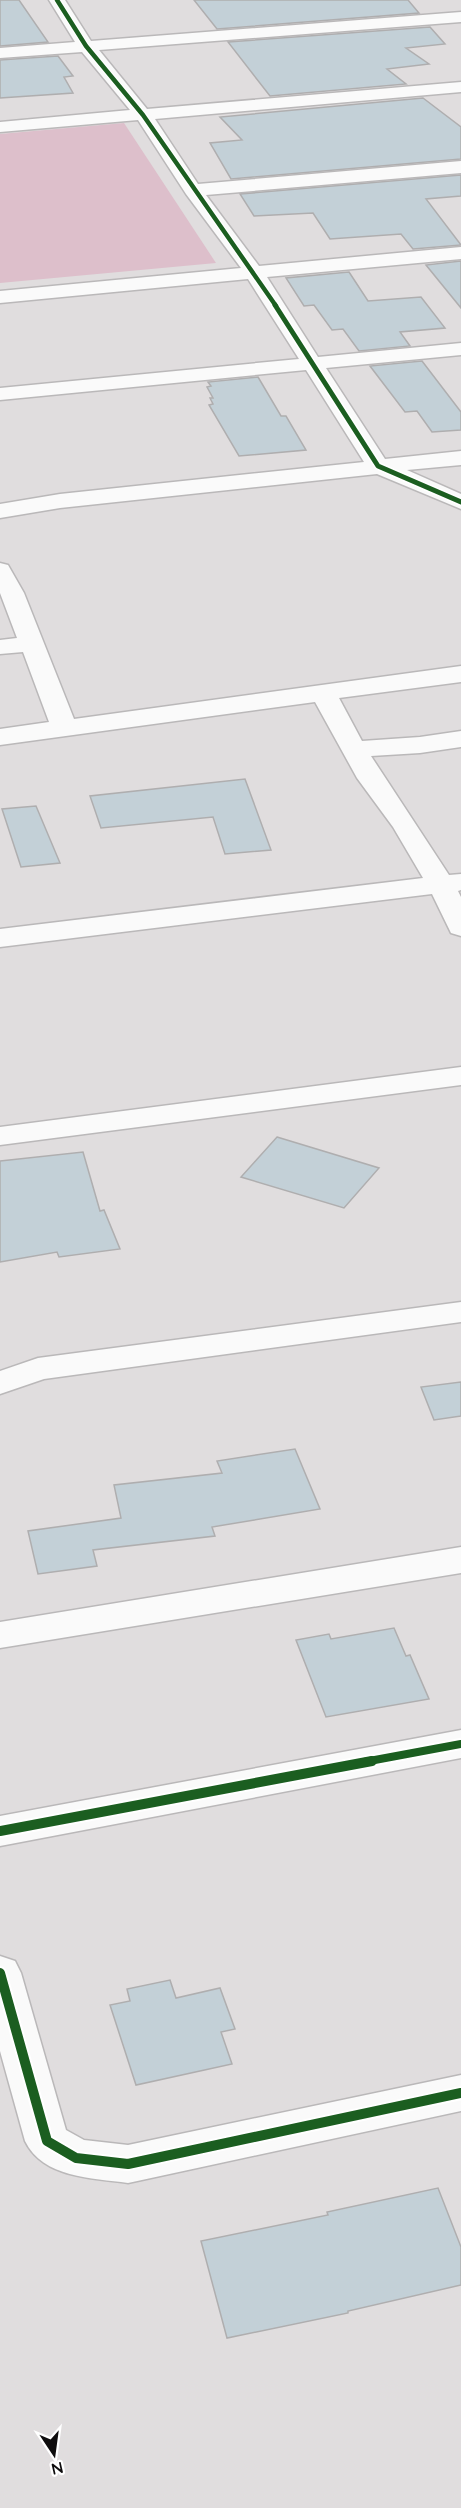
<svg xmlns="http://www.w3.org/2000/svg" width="461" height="2508" font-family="Quicksand,sans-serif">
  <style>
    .green { fill: #ddbfcb }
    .building { fill: #c3d0d7; stroke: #afaeaf; stroke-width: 1.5 }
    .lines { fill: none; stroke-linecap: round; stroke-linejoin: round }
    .minor-casing { stroke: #bab8b9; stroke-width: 3 }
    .minor { fill: #fafafa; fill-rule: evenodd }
    .cycleway-far3-casing { stroke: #fff; stroke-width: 7 }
    .cycleway-far2-casing { stroke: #fff; stroke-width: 8 }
    .cycleway-far1-casing { stroke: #fff; stroke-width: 12 }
    .cycleway-casing { stroke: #fff; stroke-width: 14 }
    .cycleway-far3 { stroke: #1b5e20; stroke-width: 4.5 }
    .cycleway-far2 { stroke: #1b5e20; stroke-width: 5 }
    .cycleway-far1 { stroke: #1b5e20; stroke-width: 8 }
    .cycleway { stroke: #1b5e20; stroke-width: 10 }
  </style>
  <rect width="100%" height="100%" fill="#e0ddde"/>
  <path class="green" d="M124,123l92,140 -216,20v-149z"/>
  <g class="building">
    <path d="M0,0h19l29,42 -48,4z"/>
    <path d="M194,0h214l11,13 -202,16z"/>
    <path d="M430,27l15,17 -39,4 23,16 -42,5 19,15 -136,12 -42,-54z"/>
    <path d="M58,56l15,20 -9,1 9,16 -73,5v-38z"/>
    <path d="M423,98l38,29v32l-230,20 -21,-36 32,-3 -22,-23z"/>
    <path d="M461,175v21l-35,3 35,46 -48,4 -12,-15 -71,5 -17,-26 -59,3 -14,-22z"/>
    <path d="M461,261v47l-35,-43z"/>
    <path d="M349,272l19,29 53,-4 24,31 -45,4 10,14 -51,5 -16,-22 -11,1 -18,-25 -10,1 -18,-28z"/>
    <path d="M422,361l39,51v18l-29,2 -15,-21 -12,1 -35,-46z"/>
    <path d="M258,377l23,39h5l20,34 -67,6 -30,-51 4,-1 -3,-6h3l-6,-11 4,-1 -3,-4z"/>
    <path d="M245,779l26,71 -46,4 -12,-37 -112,11 -11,-32z"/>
    <path d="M36,806l24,57 -39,4 -19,-58z"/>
    <path d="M277,1137l102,31 -35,40 -103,-31z"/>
    <path d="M83,1152l17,59 4,-1 16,39 -61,8 -2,-5 -57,10v-101z"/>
    <path d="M461,1382v34l-27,4 -13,-33z"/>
    <path d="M295,1449l25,60 -108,18 3,9 -122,14 4,16 -59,8 -10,-43 93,-13 -7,-33 108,-12 -5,-12z"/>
    <path d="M394,1628l12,28 4,-1 19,44 -103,18 -30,-77 33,-6 2,5z"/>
    <path d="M170,1980l6,18 44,-10 15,41 -14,3 11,32 -96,21 -26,-80 20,-4 -3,-12z"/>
    <path d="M438,2188l23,59v38l-113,26v2l-121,25 -26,-97 127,-26 -1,-3z"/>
  </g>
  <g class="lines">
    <g class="minor-casing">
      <g id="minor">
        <path d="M49,0h16l26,41 370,-29v10l-362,28 48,59 314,-27v10l-306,27 43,65 263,-23v12l-255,22 53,71 202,-19v12l-194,18 51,80 143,-14v12l-135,13 59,91 76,-8v14l-54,5 54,24v15l-84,-35 -317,34 -60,10v-14l60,-10 304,-32 -58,-92 -306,30v-12l299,-29 -51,-80 -248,24v-12l241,-23 -55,-74 -48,-74 -138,12v-10l130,-12 -48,-58 -82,6v-10l75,-6z"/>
        <path d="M0,563l8,2 16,28 50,126 387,-53v16l-122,16 23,43 58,-4 41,-6v16l-41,6 -49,3 78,119 12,-1v16l-3,1 3,6v39l-10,-3 -19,-39 -432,53v-18l423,-51 -30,-51 -36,-49 -42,-76 -315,43v-16l49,-7 -26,-70 -23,2v-14l17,-2 -17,-45z"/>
        <path d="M461,1067v18l-461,60v-18z"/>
        <path d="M461,1302v20l-417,57 -44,15v-23l38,-13z"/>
        <path d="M461,1547v26l-461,75v-26z"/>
        <path d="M461,1730v28l-461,88v-30z"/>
        <path d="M0,1956l15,5 6,12 45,157 18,10 44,5 333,-70v36l-333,72c-36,-5 -85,-5 -103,-42l-25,-90z"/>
      </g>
    </g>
    <use href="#minor" class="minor"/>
    <g class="cycleway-far3-casing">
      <path id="cycleway-far3" d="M57,0l29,46 57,69 133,191"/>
    </g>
    <g class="cycleway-far2-casing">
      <path id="cycleway-far2" d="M275,305l103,161 83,36"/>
    </g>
    <g class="cycleway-far1-casing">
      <path id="cycleway-far1" d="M364,1762l97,-18"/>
    </g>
    <g class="cycleway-casing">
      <g id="cycleway">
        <path d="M0,1831l372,-70"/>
        <path d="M0,1973l47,168 29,17 52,6 333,-71"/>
      </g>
    </g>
    <use href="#cycleway-far3" class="cycleway-far3"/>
    <use href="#cycleway-far2" class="cycleway-far2"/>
    <use href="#cycleway-far1" class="cycleway-far1"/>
    <use href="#cycleway" class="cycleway"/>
  </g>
  <g transform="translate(54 2454) rotate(167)" stroke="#ffffff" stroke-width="4.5" paint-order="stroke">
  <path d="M0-4.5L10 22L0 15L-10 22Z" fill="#0e0c0d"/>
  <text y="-9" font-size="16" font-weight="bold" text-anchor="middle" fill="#0e0c0d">N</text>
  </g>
</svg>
